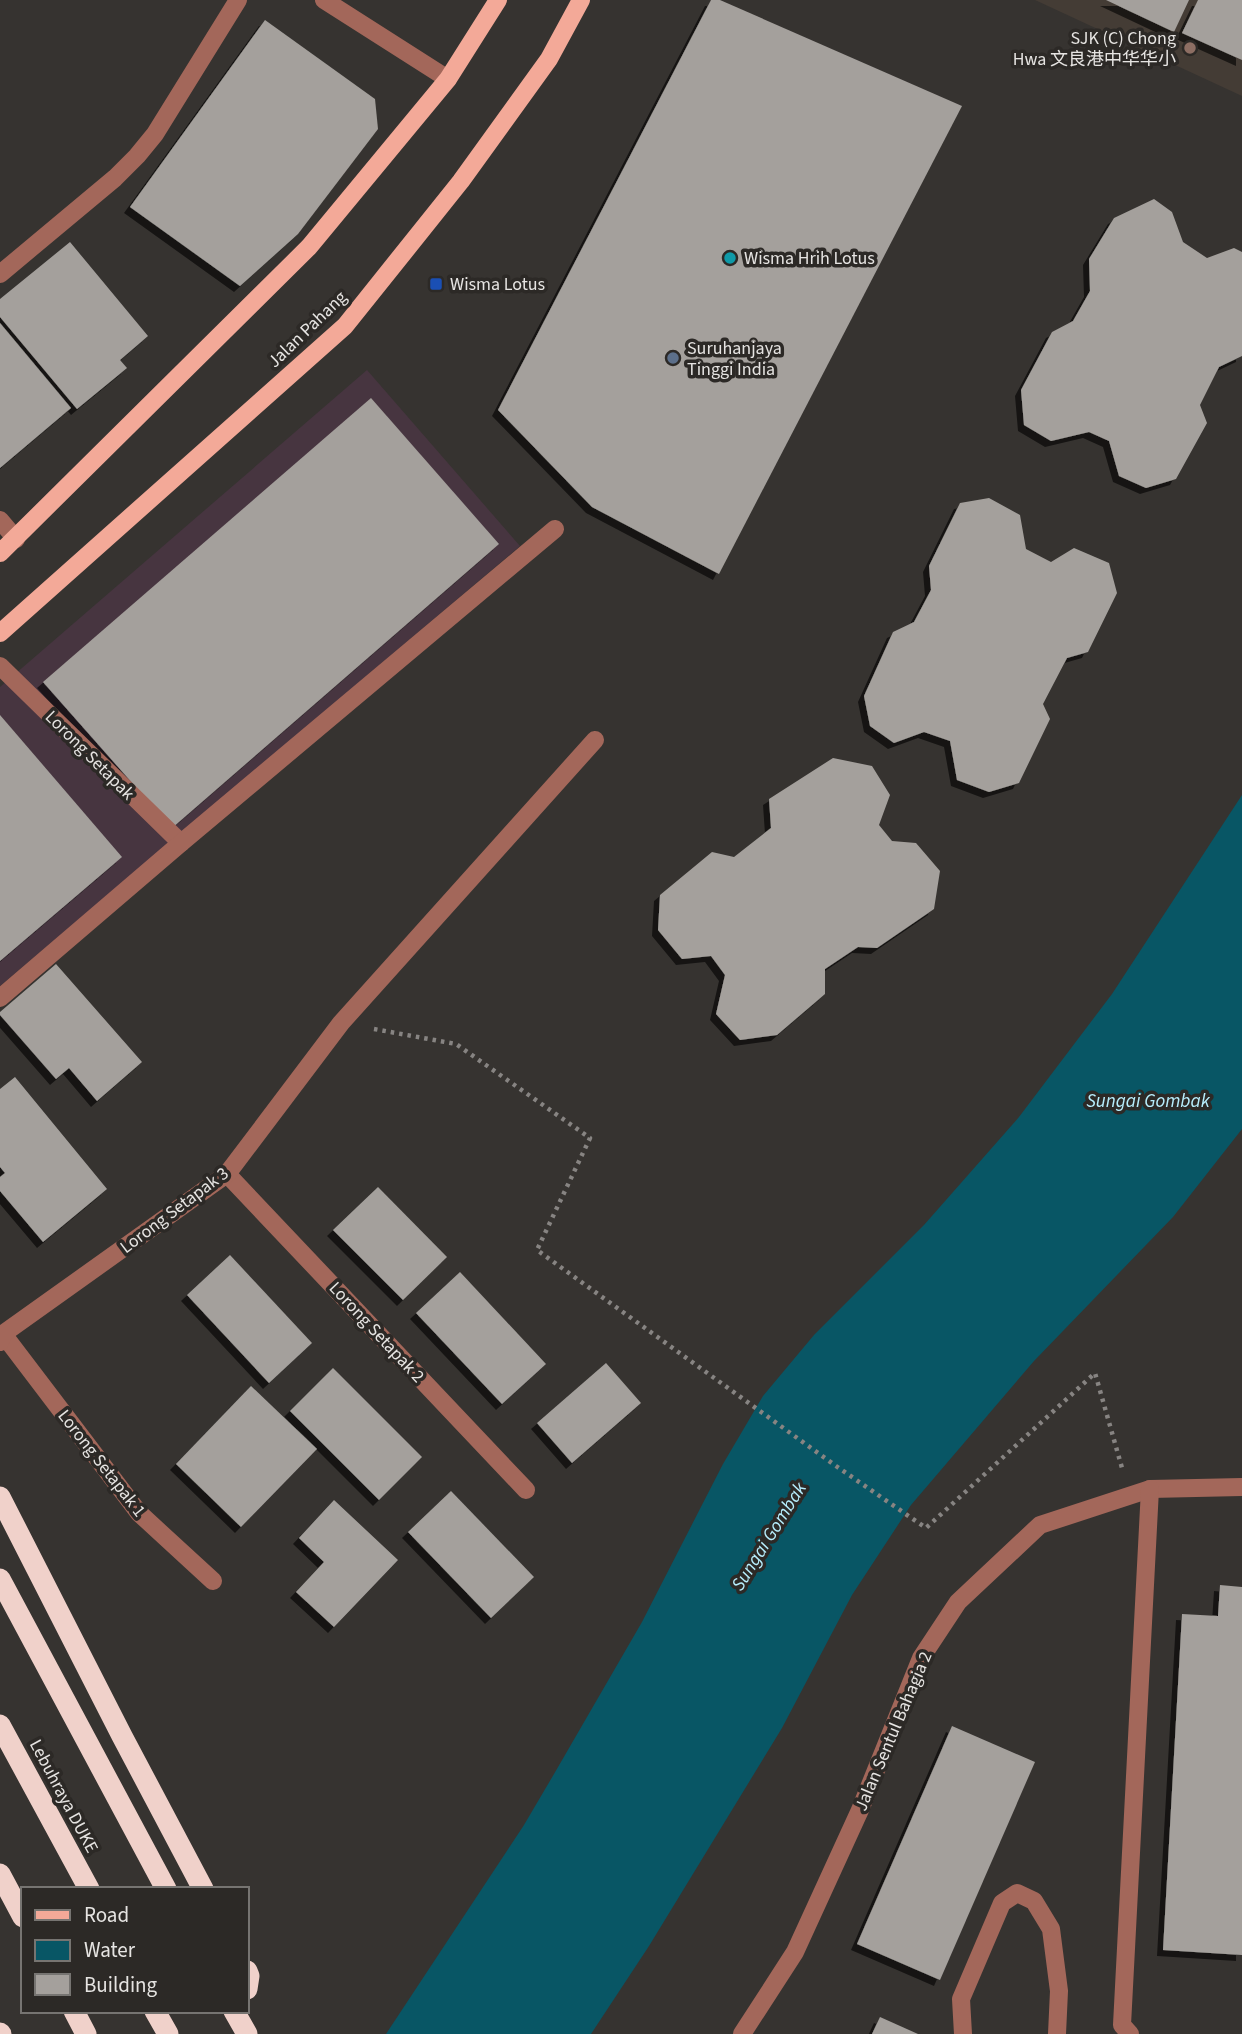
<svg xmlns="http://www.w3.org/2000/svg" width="1242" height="2034" font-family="'Source Sans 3','Noto Sans SC',sans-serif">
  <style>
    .commercial { fill: #473540 }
    .built { fill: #443c35 }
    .water { fill: #085665 }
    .building { fill: #a4a09c; filter: url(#shadow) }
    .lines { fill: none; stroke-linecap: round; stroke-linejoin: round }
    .path { stroke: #878482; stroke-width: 4.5; stroke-dasharray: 3.5 5; stroke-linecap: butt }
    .minor { stroke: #a3675a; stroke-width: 18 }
    .major { stroke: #f3a998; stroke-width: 18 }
    .highway { stroke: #f0d1ca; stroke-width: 21 }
    .education-dot { fill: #8d6e63; stroke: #2c2926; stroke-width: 2.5 }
    .culture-dot { fill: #0f9aa8; stroke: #2c2926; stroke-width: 2.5 }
    .transit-dot { fill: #1a4fb4; stroke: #2c2926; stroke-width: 2.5 }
    .service-dot { fill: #5c6f8a; stroke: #2c2926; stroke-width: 2.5 }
    .labels { text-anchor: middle; stroke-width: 7; stroke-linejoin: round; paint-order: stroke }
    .poi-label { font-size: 18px; fill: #e6e4e2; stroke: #2c2926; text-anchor: start }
    .street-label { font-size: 18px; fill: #e6e4e2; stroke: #2c2926 }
    .water-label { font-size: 19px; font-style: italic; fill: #b7eefd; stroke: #2c2926 }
  </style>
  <defs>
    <filter id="shadow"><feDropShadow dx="-6" dy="6" stdDeviation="0" flood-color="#0009"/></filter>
  </defs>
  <rect width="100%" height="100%" fill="#363330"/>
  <path class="commercial" d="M367,370l153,176 -520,440v-299z"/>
  <path class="built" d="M1035,0h207v96z"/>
  <path class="water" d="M1242,795v334l-69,88 -139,144 -123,144 -59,90 -70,133 -133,218 -58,88h-205l138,-209 30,-51 88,-152 81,-158 40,-68 51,-61 110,-110 95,-108 93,-123z"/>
  <g class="building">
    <path d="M711,0h9l242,106 -243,468 -127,-67 -94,-97z"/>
    <path d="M1106,0h83l-15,32z"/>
    <path d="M1198,0h44v60l-60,-27z"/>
    <path d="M265,20l110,79 3,30 -80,105 -58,52 -110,-79z"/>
    <path d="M1154,199l18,13 11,30 24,16 27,-10 8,4v104l-23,11 -19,38 7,18 -31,56 -30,9 -27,-12 -10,-35 -20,-9 -38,9 -27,-16 -3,-35 31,-58 21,-11 17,-30 -1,-32 25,-41z"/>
    <path d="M70,242l78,94 -28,24 7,8 -50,41 -77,-92v-18z"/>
    <path d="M0,323l71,85 -71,60z"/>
    <path d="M371,398l128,146 -327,284 -129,-146z"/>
    <path d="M989,498l31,17 6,34 25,13 23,-14 35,15 8,30 -29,59 -21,6 -24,46 7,15 -31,64 -30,9 -32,-12 -7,-39 -26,-9 -30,11 -24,-17 -6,-30 29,-64 21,-10 17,-32 -2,-24 31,-63z"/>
    <path d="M0,715l122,142 -122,104z"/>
    <path d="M833,758l39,8 18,29 -11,30 13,16 24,2 24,28 -6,38 -57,39 -19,-1 -33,22v25l-48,41 -37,5 -24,-26 9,-39 -14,-19 -29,3 -24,-29 2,-35 52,-43 22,5 37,-29 -2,-29z"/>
    <path d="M56,964l86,98 -45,39 -28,-33 -13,11 -56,-64v-3z"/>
    <path d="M15,1077l92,112 -64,53 -43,-51v-14l5,-4 -5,-6v-78z"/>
    <path d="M378,1187l69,70 -44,43 -70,-70z"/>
    <path d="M230,1255l82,88 -43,40 -82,-88z"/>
    <path d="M460,1272l86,92 -44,40 -86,-91z"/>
    <path d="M606,1363l35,40 -69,60 -35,-40z"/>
    <path d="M333,1368l89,89 -43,43 -89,-89z"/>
    <path d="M251,1386l66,63 -76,78 -65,-63z"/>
    <path d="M451,1491l83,86 -43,41 -83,-86z"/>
    <path d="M334,1500l64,60 -64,67 -38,-35 28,-30 -25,-24z"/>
    <path d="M1220,1585l22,2v368l-79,-5 19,-336 36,2z"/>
    <path d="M952,1726l83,36 -95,218 -83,-36z"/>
    <path d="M880,2017l38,17h-46z"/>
  </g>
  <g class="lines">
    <path class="path" d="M374,1029l82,15 134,94 -53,112 299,216 90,62 169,-155 27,95"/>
    <g class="minor">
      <path d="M324,0l124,79"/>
      <path d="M0,274l115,-96 22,-22 18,-22 83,-134"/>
      <path d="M0,520l16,19"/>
      <path d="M0,666l181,177"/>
      <path d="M0,998l181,-155 374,-314"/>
      <path d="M227,1174l299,316"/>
      <path d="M3,1334l136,179 74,68"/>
      <path d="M0,1342l3,-8 224,-160 114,-151 254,-283"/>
      <path d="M742,2034l53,-82 65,-142 61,-152 37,-56 82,-77 110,-36 92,-2"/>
      <path d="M963,2034l-2,-35 41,-96 15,-10 17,8 17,28 8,62 -2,43"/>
      <path d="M1130,2034l-8,-9 28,-536"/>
    </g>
    <g class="major">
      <path d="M0,553l309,-306 139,-168 50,-79"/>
      <path d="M0,633l345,-307 116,-145 88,-122 32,-59"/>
    </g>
    <g class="highway">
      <path d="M0,1497l122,239 81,153"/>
      <path d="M0,1579l166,310"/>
      <path d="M0,1725l89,164"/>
      <path d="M0,1874l23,43"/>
      <path d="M247,1971l2,5 -2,13"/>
      <path d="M74,2011l12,23"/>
      <path d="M155,2011l13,23"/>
      <path d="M234,2011l13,23"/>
      <path d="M0,2033l1,1"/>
    </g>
  </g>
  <circle class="education-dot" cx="1190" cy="48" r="7"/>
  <circle class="culture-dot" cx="730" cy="258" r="7"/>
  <rect class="transit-dot" x="429" y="277" width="14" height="14" rx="3.5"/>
  <circle class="service-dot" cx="673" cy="358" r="7"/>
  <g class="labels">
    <g class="poi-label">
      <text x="1176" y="44" text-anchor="end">SJK (C) Chong<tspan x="1176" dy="21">Hwa 文良港中华华小</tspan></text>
      <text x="744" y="264">Wisma Hrih Lotus</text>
      <text x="450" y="290">Wisma Lotus</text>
      <text x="687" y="354">Suruhanjaya<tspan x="687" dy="21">Tinggi India</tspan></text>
    </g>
    <g class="street-label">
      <text transform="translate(307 329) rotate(-44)" y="6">Jalan Pahang</text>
      <text transform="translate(90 755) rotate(45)" y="6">Lorong Setapak</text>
      <text transform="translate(174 1210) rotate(-37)" y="6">Lorong Setapak 3</text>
      <text transform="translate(377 1332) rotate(47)" y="6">Lorong Setapak 2</text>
      <text transform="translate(102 1463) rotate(52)" y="6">Lorong Setapak 1</text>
      <text transform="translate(893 1731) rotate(-67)" y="6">Jalan Sentul Bahagia 2</text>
      <text transform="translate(64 1796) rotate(62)" y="6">Lebuhraya DUKE</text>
    </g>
    <g class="water-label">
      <text x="1148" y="1107">Sungai Gombak</text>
      <text transform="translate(768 1536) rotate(-58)" y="7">Sungai Gombak</text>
    </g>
  </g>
  <rect x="21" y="1887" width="228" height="126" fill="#2c2926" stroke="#767471" stroke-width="2"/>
  <rect x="35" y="1910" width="35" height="10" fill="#f3a998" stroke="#767471" stroke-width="2"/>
  <text x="84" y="1922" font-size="21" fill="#e6e4e2">Road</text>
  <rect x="35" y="1940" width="35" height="21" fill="#085665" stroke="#767471" stroke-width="2"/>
  <text x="84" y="1957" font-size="21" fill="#e6e4e2">Water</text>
  <rect x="35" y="1974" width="35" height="21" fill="#a4a09c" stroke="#767471" stroke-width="2"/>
  <text x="84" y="1992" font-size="21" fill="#e6e4e2">Building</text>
</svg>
